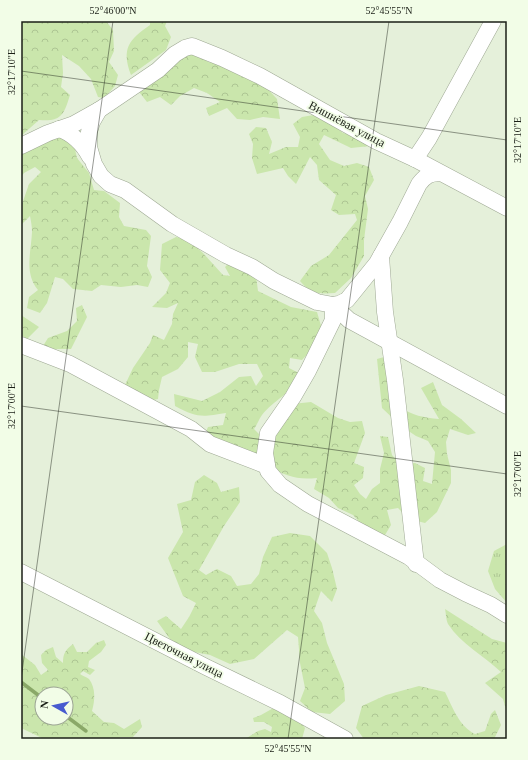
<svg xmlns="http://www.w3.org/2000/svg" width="528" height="760" font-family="Georgia,serif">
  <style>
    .grass { fill: url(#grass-tufts) }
    .forest { fill: url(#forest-crowns); fill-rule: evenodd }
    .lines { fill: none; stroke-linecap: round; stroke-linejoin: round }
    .stream { stroke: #8aa868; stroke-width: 3.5 }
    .minor-casing { stroke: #9ea893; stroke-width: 17 }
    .minor { stroke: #fff; stroke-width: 16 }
    .ticks { fill: none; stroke: #1b1f17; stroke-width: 1; stroke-opacity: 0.45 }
    .labels { text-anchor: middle; stroke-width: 3.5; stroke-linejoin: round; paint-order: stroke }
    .street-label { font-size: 12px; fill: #1b1f17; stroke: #f2fde7 }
    .neatline { fill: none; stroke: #1b1f17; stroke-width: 1.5 }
    .ticks-label { font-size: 10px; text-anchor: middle; fill: #1b1f17 }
  </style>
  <defs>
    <pattern id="grass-tufts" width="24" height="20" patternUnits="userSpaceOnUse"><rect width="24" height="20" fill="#cae6ac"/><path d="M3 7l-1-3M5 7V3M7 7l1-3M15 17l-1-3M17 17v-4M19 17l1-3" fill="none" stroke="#adc593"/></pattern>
    <pattern id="forest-crowns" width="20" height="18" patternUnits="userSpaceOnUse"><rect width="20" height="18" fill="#cae6ac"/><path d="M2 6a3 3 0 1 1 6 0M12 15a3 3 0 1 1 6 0" fill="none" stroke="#adc593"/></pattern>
  </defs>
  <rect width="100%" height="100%" fill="#e5f0da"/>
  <path class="grass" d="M507,544v59l-12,-14 -7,-18 6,-20z"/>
  <g class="forest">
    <path d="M21,21h85l7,9 1,21 -5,11 9,13 -3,11 -11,12 -6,-1 -7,-18 -12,-13 -17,-11 1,18 -2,14 9,8c-6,19 -8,27 -31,25l-18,16z"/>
    <path d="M150,21h17l-2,5 6,11 -5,13 -35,25c-10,-27 -2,-35 19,-50z"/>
    <path d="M197,52l11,10 19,4 37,19 13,14 3,20 -17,-2 -13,3 -13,-1 -10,-11 -18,8 -3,-8 14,-6 -13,-9 -13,-5 -14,8 -9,9 -11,-8 -13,5 -11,-14 38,-29z"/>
    <path d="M319,114l24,19 14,3 13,10 -19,2 -27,-13 -5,9 11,16 14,6 13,-3 12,4 5,13 -9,16 3,13 -4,31v16l-13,22 -16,15c-16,1 -24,1 -35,-12l11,-15 18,-11 28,-35 -2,-6 -16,1 -8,-5 5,-15 -17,-15 -2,-15 -7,-8 -14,27 -8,-8 -5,-8 -26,6 -5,-16 1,-14 -4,-10 7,-7 10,1 6,14 -3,12 17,-7h12l2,-10 -7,-13 9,-7z"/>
    <path d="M58,132l16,13 3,13 12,15 5,17 10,1 16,12 -1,14 5,9 22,4 5,6 -4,30 5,11 -4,10 -11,-2 -16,2 -20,-2 -9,6 -19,-2 -10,-10 -8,-2 -8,26 -7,10 -13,-5 2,-11 9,-7c-14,-17 -7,-37 -6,-58 0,-5 -1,-11 -2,-16l-9,9v-18l8,-23 12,-12 -6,-5 -11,6 -3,4v-27z"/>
    <path d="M176,237l11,2 16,14 20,22 7,1 -5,-9 6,-6 25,15 2,15 33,16 26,5 5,17 -8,18 -12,13 -12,-2 -1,10 12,6c-10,20 -27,26 -39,41 -3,4 -5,10 -8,14l9,9 -4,15 -12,3 -43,-20 4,-9 15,-2 3,-12c-24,4 -29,5 -51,-7l-1,-12 28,7 18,-9 19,-15 12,-1 5,10 7,-10 -6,-12h-18l-24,8h-13l-7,-15 3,-13 -10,-2v15l-10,12 -16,8 -3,13 -1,9 -5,1 -28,-15 8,-17 17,-25 3,-8 11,5 8,-16 1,-10 5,-11 -11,5 -15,-1 14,-14 4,-10 -10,-13 2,-26z"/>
    <path d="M82,305l5,12 -16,32h-24l-4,-3 5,-8 19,-7 10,-10 -1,-13z"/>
    <path d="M21,315l18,12 -12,12 -6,-4 2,-6 -2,-1z"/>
    <path d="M384,357l15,50c13,8 25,11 40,12l-18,-31 12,-6 9,23 19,14 15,14 -8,2 -18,-6 -4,13 1,12 4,16v13l-14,29 -12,11 -16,-4 -11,-11 -11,2 4,15 -9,15 -17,-12 -12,-13 -15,-7 -9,-10 -15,-9 3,-11c-22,2 -29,-2 -48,-11l3,-33 20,-30 19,-2 27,16 12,4 12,-1 3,12 -11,30 10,4 -1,11 -9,7 6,9 6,5 6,-10 8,-6v-14l4,-16 -4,-17 8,1 4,18 8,9 15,-1 10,5 -2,13 9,3 3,-32 -7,-11 -12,-5 -15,-10 -19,-18 -5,-49z"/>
    <path d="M204,475l13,8 4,9 18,-5 1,15 -16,24 -25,44 7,5 11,-6 14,7 6,10 14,-2 8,-10 4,-17 9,-20 18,-4 20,3 17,17 5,15 5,21 -5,13 -11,-11 -7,20 8,12 5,20 17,41 1,17 -15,13 -18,-2 -12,-11 5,-13 -5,-25 -2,-26 -11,-7 -33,29 -24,5 -20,-9 -21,-4 -19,-12 -13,-18 9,-5 15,13 8,-12 7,-14 -13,-7 -15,-38 15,-26 -6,-28 14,-4 4,-18z"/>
    <path d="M445,609l47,30 15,4v70l-4,-14 -18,-16 16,-11c-17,-16 -40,-28 -53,-48 -2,-4 -2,-11 -3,-15z"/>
    <path d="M104,640l2,5 -5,7 -12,9 -1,6 7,3 -5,5 -7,-4 -3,3c2,2 7,3 9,5 7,9 6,22 3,32l12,11 10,1 10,6 16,-10 2,8 -9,10h-13l-1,2h-75l-23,-11v-74l14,11 6,10 7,-5 -6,-7 -1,-8 5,-5 7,-3 3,10 7,6c0,-9 2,-13 10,-19l4,8h10l9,-9zM42,694h24v24h-24z"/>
    <path d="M419,686l26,6c8,16 14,34 30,42l10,-3 6,-17 4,-4 6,15 -7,14h-130l-8,-11 6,-22 24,-11z"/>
    <path d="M277,706l24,17 4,5 -3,11h-57l13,-8 7,-2 6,3 1,-5 -8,-5h-10l-1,-4 8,-3z"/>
  </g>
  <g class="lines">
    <g class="stream">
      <path d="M21,682l21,16"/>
      <path d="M66,716l20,15"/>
    </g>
    <g class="minor-casing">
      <g id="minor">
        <path d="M59,129c15,5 24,15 31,28"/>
        <path d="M21,146l27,-13 26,-9 25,-14"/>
        <path d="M415,159l14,-21 64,-117"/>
        <path d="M440,173c-10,0 -15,3 -21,11l-19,38 -23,41 -30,37 -8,4 -6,1 -16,-3 -43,-21 -22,-14 -26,-12 -54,-31 -47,-34 -15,-6 -9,-8 -7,-12 -5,-17v-15l3,-10 7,-12 59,-40 17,-16 10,-6 7,-2 30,12 38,18 116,65 39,18 92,49"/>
        <path d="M381,256l4,56 10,68 21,184"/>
        <path d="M333,305v15l-25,51 -15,26 -25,36 -3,20 3,18 12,14 28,19 101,53 31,23 25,13 26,12 16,10"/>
        <path d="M333,305l16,15 158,86"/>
        <path d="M21,345l49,19 121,65 19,15 57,22"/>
        <path d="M21,572l185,95 74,36 65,36"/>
      </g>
    </g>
    <use href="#minor" class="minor"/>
  </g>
  <path class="ticks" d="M21,71l486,69M21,406l486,68M21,679l92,-658M288,739l101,-718"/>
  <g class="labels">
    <g class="street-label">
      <text transform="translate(347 124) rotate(28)" y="4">Вишнёвая улица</text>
      <text transform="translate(184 655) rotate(27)" y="4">Цветочная улица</text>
    </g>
  </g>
  <rect width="528" height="760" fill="none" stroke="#f2fde7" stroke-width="44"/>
  <g transform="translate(54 706) rotate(278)"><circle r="19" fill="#f2fde7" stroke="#9ca494"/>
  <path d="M0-3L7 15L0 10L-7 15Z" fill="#475bcf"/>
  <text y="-6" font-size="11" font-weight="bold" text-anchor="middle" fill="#1b1f17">N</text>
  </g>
  <rect x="22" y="22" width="484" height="716" class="neatline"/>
  <g class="ticks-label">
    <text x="113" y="14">52°46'00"N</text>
    <text x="389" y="14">52°45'55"N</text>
    <text transform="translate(11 72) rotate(-90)" y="4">32°17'10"E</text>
    <text transform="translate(517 140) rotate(-90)" y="4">32°17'10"E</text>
    <text transform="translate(11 406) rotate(-90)" y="4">32°17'00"E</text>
    <text transform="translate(517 474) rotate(-90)" y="4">32°17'00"E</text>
    <text x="288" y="752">52°45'55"N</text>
  </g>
</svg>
